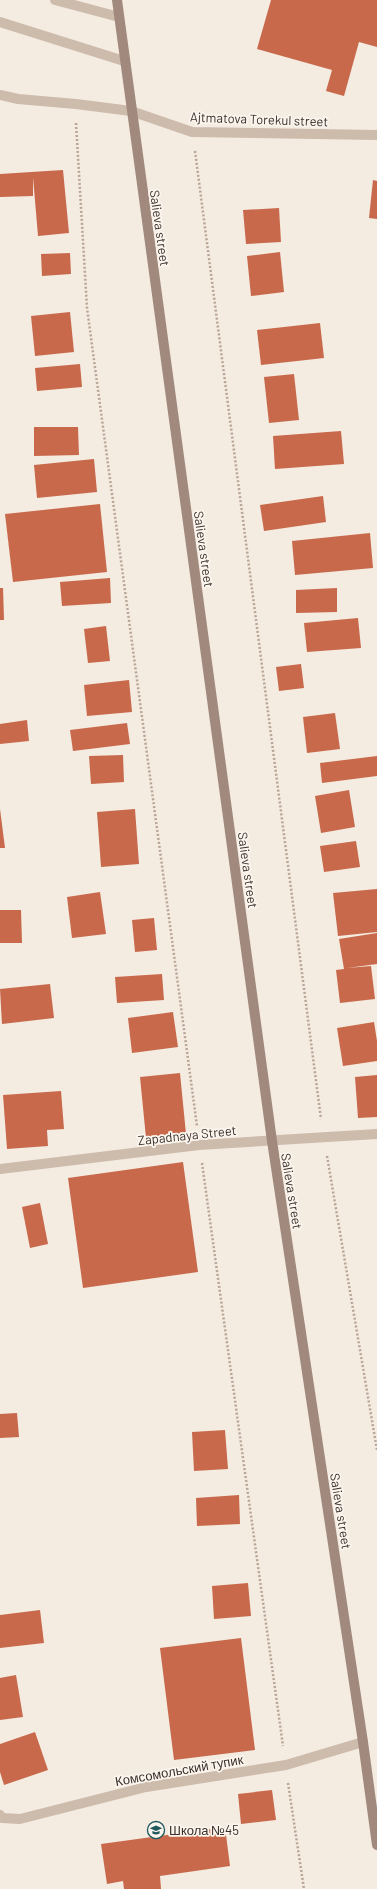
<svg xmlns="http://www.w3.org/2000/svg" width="377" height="1889" font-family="Barlow,sans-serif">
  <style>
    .building { fill: #c8694b }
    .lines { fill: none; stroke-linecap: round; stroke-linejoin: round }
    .path { stroke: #b9a596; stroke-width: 2.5; stroke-dasharray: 2 2; stroke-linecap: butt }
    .lane { stroke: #cdbbac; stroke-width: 10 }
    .street { stroke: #cdbbac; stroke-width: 10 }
    .secondary { stroke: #a18a7d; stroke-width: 10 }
    .labels { text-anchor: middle; stroke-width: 3.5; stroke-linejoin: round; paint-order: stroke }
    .street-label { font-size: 13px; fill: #3b302b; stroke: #fbf5ee }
    .poi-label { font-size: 13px; fill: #3b302b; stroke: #fbf5ee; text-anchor: start }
  </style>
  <rect width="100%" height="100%" fill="#f4ebe1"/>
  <g class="building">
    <path d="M271,0h106v47l-18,-5 -15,54 -18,-5 6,-21 -75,-21z"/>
    <path d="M63,170l6,63 -31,3 -5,-59v19l-33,1v-23z"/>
    <path d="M373,180l4,1v38l-8,-1z"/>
    <path d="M279,208l2,34 -35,2 -3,-34z"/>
    <path d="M280,252l4,40 -33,4 -4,-40z"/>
    <path d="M70,253l1,21 -29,2 -1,-22z"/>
    <path d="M70,312l4,40 -39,4 -4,-40z"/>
    <path d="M320,323l4,35 -63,7 -4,-35z"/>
    <path d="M80,364l2,23 -45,4 -2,-23z"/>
    <path d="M294,374l5,46 -30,3 -5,-46z"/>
    <path d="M34,427h44l1,28 -45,1z"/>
    <path d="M341,431l3,33 -69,5 -2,-33z"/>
    <path d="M94,459l3,33 -60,6 -3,-33z"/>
    <path d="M323,496l3,26 -62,9 -4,-26z"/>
    <path d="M100,504l7,68 -94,10 -8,-68z"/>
    <path d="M370,533l3,35 -78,7 -3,-34z"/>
    <path d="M110,578l1,25 -49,3 -2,-24z"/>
    <path d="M0,588h3l1,32h-4z"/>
    <path d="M337,588v24l-41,1v-23z"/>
    <path d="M358,618l3,30 -54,4 -3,-29z"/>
    <path d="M106,626l4,35 -22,2 -4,-34z"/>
    <path d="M301,664l3,24 -25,3 -3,-24z"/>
    <path d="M129,680l3,32 -45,4 -3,-31z"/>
    <path d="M335,713l5,36 -33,4 -4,-36z"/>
    <path d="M27,720l2,21 -29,3v-20z"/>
    <path d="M127,723l3,21 -57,7 -3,-21z"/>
    <path d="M123,755l1,27 -33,2 -2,-28z"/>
    <path d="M377,756v20l-55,7 -2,-20z"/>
    <path d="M349,790l6,37 -34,6 -6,-37z"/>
    <path d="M0,809l5,39h-5z"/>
    <path d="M135,809l4,55 -38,3 -4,-55z"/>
    <path d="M356,841l4,26 -36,5 -4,-26z"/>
    <path d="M377,889v43l-39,4 -5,-43z"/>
    <path d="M100,892l6,42 -34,4 -5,-41z"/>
    <path d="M0,910h21l1,33h-22z"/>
    <path d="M154,918l3,32 -22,2 -3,-32z"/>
    <path d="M377,933v31l-30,4 24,-2 4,33 -35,4 -4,-33 8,-1 -5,-30z"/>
    <path d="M162,974l2,26 -47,3 -2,-26z"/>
    <path d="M50,984l4,34 -52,6 -2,-35z"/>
    <path d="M173,1012l5,35 -46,6 -4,-35z"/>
    <path d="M374,1022l3,19v20l-34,5 -6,-38z"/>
    <path d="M180,1073l6,61 -40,4 -6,-61z"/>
    <path d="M377,1075v42l-19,1 -3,-41z"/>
    <path d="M61,1091l3,38 -17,1 1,16 -41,3 -4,-54z"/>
    <path d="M183,1162l15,110 -115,16 -15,-110z"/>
    <path d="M40,1203l8,41 -18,4 -8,-41z"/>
    <path d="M17,1413l2,24 -19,1v-24z"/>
    <path d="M225,1430l3,39 -34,2 -2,-39z"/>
    <path d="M239,1495l1,29 -43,2 -1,-28z"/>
    <path d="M248,1583l3,33 -37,3 -2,-33z"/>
    <path d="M40,1610l4,33 -44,5v-33z"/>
    <path d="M241,1638l14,112 -81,10 -14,-112z"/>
    <path d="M16,1675l7,42 -23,3v-42z"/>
    <path d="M35,1732l13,38 -44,15 -4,-13v-28z"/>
    <path d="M272,1790l4,30 -35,4 -3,-30z"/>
    <path d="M225,1827l5,39 -70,10 1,13h-37l-1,-8 -16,3 -6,-40z"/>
  </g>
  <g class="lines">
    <g class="path">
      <path d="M76,123l11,185 110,818"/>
      <path d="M195,151l126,968"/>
      <path d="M327,1156l50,294"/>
      <path d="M202,1163l81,583"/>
      <path d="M288,1783l16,106"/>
    </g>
    <g class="lane">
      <path d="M55,0l64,17"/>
      <path d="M0,22l124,39"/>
    </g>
    <g class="street">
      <path d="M0,95l18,4 58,5 55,7 61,21 185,3"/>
      <path d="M0,1169l199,-24 178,-11"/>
      <path d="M0,1815l2,3 18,1 126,-32 140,-22 77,-23"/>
    </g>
    <path class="secondary" d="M117,0l155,1141 91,601 14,103"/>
  </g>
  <defs>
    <g id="school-ring" transform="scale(0.9)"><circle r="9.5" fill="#fbf5ee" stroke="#1f5a5e" stroke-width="1.5"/><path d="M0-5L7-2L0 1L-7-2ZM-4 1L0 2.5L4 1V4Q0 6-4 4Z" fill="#1f5a5e"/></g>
  </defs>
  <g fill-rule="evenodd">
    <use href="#school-ring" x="156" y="1830"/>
  </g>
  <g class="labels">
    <g class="street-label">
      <text transform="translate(259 119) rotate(2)" y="5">Ajtmatova Torekul street</text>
      <text transform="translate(160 228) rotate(82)" y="5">Salieva street</text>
      <text transform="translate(204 549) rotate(82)" y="5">Salieva street</text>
      <text transform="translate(248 870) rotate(82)" y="5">Salieva street</text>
      <text transform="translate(187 1135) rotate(-6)" y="5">Zapadnaya Street</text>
      <text transform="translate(292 1191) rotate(81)" y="5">Salieva street</text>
      <text transform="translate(341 1511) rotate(81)" y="5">Salieva street</text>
      <text transform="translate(179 1770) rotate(-10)" y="5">Комсомольский тупик</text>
    </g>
    <g class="poi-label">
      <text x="169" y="1835">Школа №45</text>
    </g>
  </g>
</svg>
